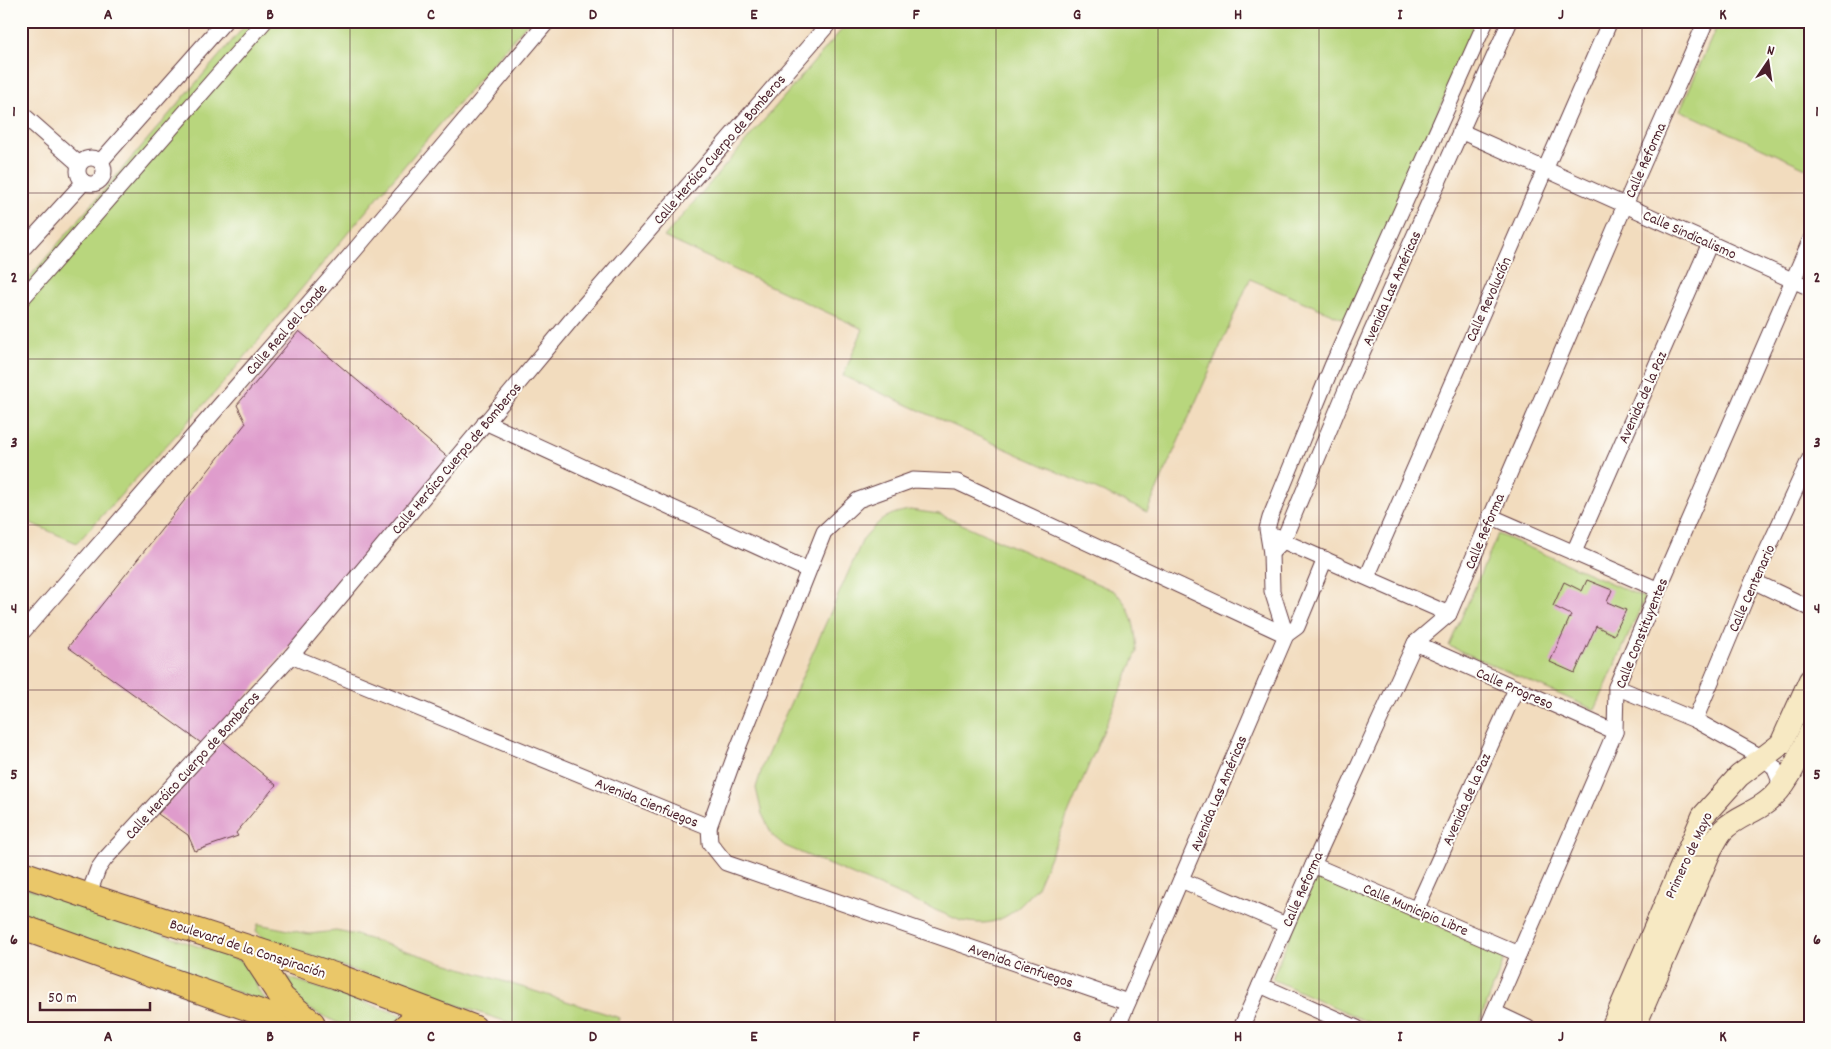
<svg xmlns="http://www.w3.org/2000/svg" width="1831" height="1049" font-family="Dekko,sans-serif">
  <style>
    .green { fill: #b8d67d; stroke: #817a54 }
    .building { fill: #df9ccc }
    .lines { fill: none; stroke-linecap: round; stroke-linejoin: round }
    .street-casing { stroke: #633b41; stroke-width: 17 }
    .secondary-casing { stroke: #633b41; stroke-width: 24 }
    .primary-casing { stroke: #633b41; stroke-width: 27 }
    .street { stroke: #fff; stroke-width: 15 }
    .secondary { stroke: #f7e9c3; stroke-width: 22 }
    .primary { stroke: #eac769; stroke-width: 25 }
    .grid { fill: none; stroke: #4a1f2b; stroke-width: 1; stroke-opacity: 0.55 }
    .labels { text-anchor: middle; stroke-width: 4; stroke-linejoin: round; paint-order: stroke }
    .street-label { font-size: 15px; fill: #4a1f2b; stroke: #fdfcf7 }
    .neatline { fill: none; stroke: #4a1f2b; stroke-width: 2 }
    .grid-label { font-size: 16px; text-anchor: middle; font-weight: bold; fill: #4a1f2b }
  </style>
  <rect width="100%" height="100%" fill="#fdfcf7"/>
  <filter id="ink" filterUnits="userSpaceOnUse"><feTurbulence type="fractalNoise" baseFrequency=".02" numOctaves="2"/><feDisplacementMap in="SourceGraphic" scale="10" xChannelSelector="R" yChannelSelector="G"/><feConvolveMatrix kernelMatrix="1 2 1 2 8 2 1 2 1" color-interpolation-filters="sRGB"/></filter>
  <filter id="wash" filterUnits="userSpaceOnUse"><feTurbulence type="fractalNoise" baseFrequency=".0096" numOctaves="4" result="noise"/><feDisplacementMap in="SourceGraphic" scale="20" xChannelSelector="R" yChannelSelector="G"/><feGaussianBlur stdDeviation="1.12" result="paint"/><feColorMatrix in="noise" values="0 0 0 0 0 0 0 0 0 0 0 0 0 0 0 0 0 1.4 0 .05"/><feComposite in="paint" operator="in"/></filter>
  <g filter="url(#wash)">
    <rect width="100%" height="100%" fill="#f2dcbe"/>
    <g class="green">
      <path d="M249,21h280l-142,165 -168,202 -142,155 -56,-24v-232z"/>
      <path d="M849,21h629l-132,299 -96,-41 -103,233 -304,-136 20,-47 -199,-92z"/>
      <path d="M1719,21h91v149l-130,-60z"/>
      <path d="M910,510l29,4 175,77c19,17 21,36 23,61l-100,235c-13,17 -32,36 -55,36 -7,0 -14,-1 -21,-2l-176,-75 -12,-10 -11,-22 -6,-26 7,-23 100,-226c17,-19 22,-25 47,-29z"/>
      <path d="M1498,534l147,64 -50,112 -146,-64z"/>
      <path d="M1316,873l190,82 -29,73h-96l-109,-49z"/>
      <path d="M21,886l229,78 8,26 10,13 -247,-86z"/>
      <path d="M258,924l51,10 27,-3 20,4 264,83 -3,10h-92l-258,-87 -11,-10z"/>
      <path d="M268,971l140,46 -11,11h-49l-45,-22z"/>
    </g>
    <g id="blocks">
      <g class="building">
        <path d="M299,331l152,129 -247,285 -136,-98 178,-224 -9,-18z"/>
        <path d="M1587,580l25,10 -5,12 19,8 -12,25 -18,-9 -21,47 -25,-11 21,-47 -18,-9 11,-24 18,9z"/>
        <path d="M223,741l53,44 -40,48 2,3 -43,15 -7,-16 -30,-21z"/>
      </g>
    </g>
  </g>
  <g filter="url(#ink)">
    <use href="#blocks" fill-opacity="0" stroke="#633b41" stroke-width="1"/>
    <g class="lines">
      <g class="street-casing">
        <g id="street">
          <path d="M21,113l58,51"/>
          <path d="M1460,131l350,157"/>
          <circle cx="91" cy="171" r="13"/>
          <path d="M101,161l124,-140"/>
          <path d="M21,251l63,-69"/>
          <path d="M21,300l244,-279"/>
          <path d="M485,422l323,148"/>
          <path d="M1490,516l169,74"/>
          <path d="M1276,536l7,5 166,73"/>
          <path d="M1574,552l136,-309"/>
          <path d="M1271,553l12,-12 70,-168 157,-352"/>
          <path d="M1367,577l243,-556"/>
          <path d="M1753,581l57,27"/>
          <path d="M21,634l333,-383 194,-230"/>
          <path d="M1415,643l200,89"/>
          <path d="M291,656l418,171 1,16 16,20 402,139"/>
          <path d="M1616,687l79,33 68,38 11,9 5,12 -1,11"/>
          <path d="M1695,720l58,-139 57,-123"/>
          <path d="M709,827l25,-69 90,-226 34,-32 55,-20 44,2 329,153 11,-8 28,-68"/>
          <path d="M1313,865l206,89"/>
          <path d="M1181,880l105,45"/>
          <path d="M88,896l10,-27 7,-10 186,-203 281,-337 259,-298"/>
          <path d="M1416,910l100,-221"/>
          <path d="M1260,985l97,43"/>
          <path d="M1494,1012l34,16"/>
          <path d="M1117,1028l169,-393 -14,-44 -1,-38 -4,-24 3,-11 62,-152 154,-345"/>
          <path d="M1241,1028l72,-163 102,-222 34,-29 176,-409 81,-184"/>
          <path d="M1487,1028l128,-296 1,-45 194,-446"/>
        </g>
      </g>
      <g class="secondary-casing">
        <g id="secondary">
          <path d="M1612,1028l91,-212 36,-40 42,-32 29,-64"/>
          <path d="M1634,1028l77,-179c4,-6 7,-14 12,-19 13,-13 30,-17 44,-28 21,-16 32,-45 43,-69"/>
        </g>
      </g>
      <g class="primary-casing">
        <g id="primary">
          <path d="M21,873l67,23 248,80 138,52"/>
          <path d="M21,927l283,101"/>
          <path d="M250,949l32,49 30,25"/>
          <path d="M404,1028l12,-10 19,-4"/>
        </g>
      </g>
      <use href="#street" class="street"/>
      <use href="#secondary" class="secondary"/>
      <use href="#primary" class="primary"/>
    </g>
  </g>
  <path class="grid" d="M189,21v1007M350,21v1007M512,21v1007M673,21v1007M835,21v1007M996,21v1007M1158,21v1007M1319,21v1007M1481,21v1007M1642,21v1007M21,193h1789M21,359h1789M21,525h1789M21,690h1789M21,856h1789"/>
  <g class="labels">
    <g class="street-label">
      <text transform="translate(719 149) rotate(-49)" y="5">Calle Heróico Cuerpo de Bomberos</text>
      <text transform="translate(1645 160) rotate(-66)" y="5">Calle Reforma</text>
      <text transform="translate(1690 234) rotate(24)" y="5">Calle Sindicalismo</text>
      <text transform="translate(1391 288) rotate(-66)" y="5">Avenida Las Américas</text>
      <text transform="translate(1488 299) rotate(-66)" y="5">Calle Revolucíón</text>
      <text transform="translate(286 329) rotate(-49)" y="5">Calle Real del Conde</text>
      <text transform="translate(1642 397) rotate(-66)" y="5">Avenida de la Paz</text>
      <text transform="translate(456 458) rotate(-50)" y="5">Calle Heróico Cuerpo de Bomberos</text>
      <text transform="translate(1484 531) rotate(-67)" y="5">Calle Reforma</text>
      <text transform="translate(1751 588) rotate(-66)" y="5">Calle Centenario</text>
      <text transform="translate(1641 633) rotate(-68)" y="5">Calle Constituyentes</text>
      <text transform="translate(1515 688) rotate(24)" y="5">Calle Progreso</text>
      <text transform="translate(192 765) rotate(-48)" y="5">Calle Heróico Cuerpo de Bomberos</text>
      <text transform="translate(1218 793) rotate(-67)" y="5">Avenida Las Américas</text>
      <text transform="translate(1466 799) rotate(-66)" y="5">Avenida de la Paz</text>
      <text transform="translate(647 802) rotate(22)" y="5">Avenida Cienfuegos</text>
      <text transform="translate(1688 855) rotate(-65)" y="5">Primero de Mayo</text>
      <text transform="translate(1302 889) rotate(-66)" y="5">Calle Reforma</text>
      <text transform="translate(1416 909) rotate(23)" y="5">Calle Municipio Libre</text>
      <text transform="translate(248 948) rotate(18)" y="5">Boulevard de la Conspiración</text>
      <text transform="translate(1021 965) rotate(19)" y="5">Avenida Cienfuegos</text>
    </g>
  </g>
  <rect width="1831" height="1049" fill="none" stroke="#fdfcf7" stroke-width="55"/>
  <g transform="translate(1768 62) rotate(13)" stroke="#fdfcf7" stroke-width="4" paint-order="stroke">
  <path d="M0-4L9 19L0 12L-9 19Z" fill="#4a1f2b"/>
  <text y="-8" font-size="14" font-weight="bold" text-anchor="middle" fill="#4a1f2b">N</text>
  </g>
  <path d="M40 1002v8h110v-8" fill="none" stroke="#4a1f2b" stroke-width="2.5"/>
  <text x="48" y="1002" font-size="15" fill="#4a1f2b" stroke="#fdfcf7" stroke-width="4" paint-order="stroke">50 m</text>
  <rect x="28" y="28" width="1776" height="994" class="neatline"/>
  <g class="grid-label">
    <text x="108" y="19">A</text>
    <text x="270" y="19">B</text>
    <text x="431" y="19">C</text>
    <text x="593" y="19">D</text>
    <text x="754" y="19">E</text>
    <text x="916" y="19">F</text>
    <text x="1077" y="19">G</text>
    <text x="1238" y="19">H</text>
    <text x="1400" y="19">I</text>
    <text x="1561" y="19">J</text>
    <text x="1723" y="19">K</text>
    <text x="14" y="116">1</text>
    <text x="1817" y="116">1</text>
    <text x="14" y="282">2</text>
    <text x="1817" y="282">2</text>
    <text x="14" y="447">3</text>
    <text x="1817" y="447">3</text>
    <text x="14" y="613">4</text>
    <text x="1817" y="613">4</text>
    <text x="14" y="779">5</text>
    <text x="1817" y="779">5</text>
    <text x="14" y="944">6</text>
    <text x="1817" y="944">6</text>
    <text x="108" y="1041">A</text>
    <text x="270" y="1041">B</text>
    <text x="431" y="1041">C</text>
    <text x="593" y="1041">D</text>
    <text x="754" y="1041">E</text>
    <text x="916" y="1041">F</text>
    <text x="1077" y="1041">G</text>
    <text x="1238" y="1041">H</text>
    <text x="1400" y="1041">I</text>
    <text x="1561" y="1041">J</text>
    <text x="1723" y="1041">K</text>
  </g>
</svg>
